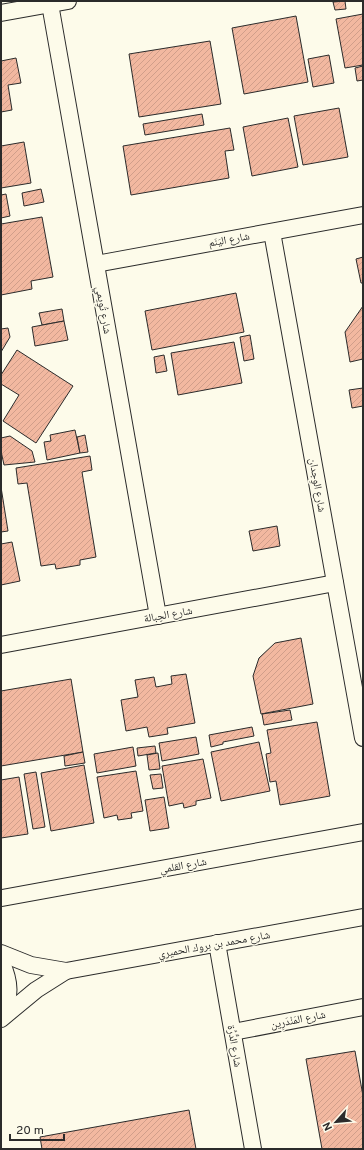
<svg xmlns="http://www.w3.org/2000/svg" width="364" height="1150" font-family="Overpass,'Noto Naskh Arabic',sans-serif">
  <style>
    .building { fill: url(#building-hatch); stroke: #2b2b2b }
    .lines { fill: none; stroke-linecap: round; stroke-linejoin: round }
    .street-casing { stroke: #2b2b2b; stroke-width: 18 }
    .street { stroke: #fdfbea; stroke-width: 16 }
    .labels { text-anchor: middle; stroke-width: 3; stroke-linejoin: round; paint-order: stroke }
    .street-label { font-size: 11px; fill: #2b2b2b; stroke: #fdfbea }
  </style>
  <defs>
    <pattern id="building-hatch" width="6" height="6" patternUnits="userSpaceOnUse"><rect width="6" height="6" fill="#f2b8a0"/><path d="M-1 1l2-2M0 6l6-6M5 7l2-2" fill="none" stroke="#d09e8a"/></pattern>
  </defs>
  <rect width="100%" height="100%" fill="#fdfbea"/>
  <g class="building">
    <path d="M345,1l1,8 -11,1 -2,-8z"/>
    <path d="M363,14v51l-18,3 -9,-49z"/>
    <path d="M296,16l12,66 -64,12 -12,-66z"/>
    <path d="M210,41l11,63 -82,13 -10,-63z"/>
    <path d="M329,55l5,28 -21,4 -5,-28z"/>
    <path d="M16,58l5,25 -13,2 4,25 -11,2v-51z"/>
    <path d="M363,66v14l-6,1 -2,-13z"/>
    <path d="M339,108l9,49 -45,8 -9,-49z"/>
    <path d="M202,114l2,11 -59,10 -2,-11z"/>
    <path d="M288,118l10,49 -46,9 -9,-49z"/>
    <path d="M230,128l4,22 -9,1 4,27 -98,17 -8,-49z"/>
    <path d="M24,142l7,41 -30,5v-42z"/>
    <path d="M41,189l3,13 -20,4 -2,-13z"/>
    <path d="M6,194l4,22 -9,2v-23z"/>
    <path d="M42,217l11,60 -22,4 1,8 -31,6v-71z"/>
    <path d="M363,257v26h-2l-5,-24z"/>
    <path d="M236,293l8,39 -92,18 -7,-39z"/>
    <path d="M363,306v53l-13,3 -5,-30z"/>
    <path d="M62,309l2,12 -22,4 -3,-12z"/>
    <path d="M64,321l4,19 -33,6 -3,-19z"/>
    <path d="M8,328l2,9 -9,15v-23z"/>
    <path d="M250,335l4,24 -10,2 -4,-24z"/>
    <path d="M234,342l8,41 -64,12 -7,-42z"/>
    <path d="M17,350l56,36 -37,57 -33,-22 16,-26 -18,-11v-9z"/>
    <path d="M164,355l3,16 -11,2 -2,-16z"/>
    <path d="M363,388v18l-11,2 -3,-18z"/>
    <path d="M75,430l5,23 -33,7 -3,-18 7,-1 -1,-6z"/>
    <path d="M85,435l3,17 -8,1 -3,-16z"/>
    <path d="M10,436l22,15 3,11 -31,3 -3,-14v-13z"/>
    <path d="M90,456l2,14 -10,2 14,85 -16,3v5l-24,4 -1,-5 -14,2 -14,-83 -9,1 -2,-16z"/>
    <path d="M1,487l7,44 -7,1z"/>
    <path d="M277,526l3,20 -27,5 -4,-20z"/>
    <path d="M12,542l8,39 -19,4v-41z"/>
    <path d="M301,638l12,66 -52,10 -8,-38 6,-18 16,-15z"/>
    <path d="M186,674l9,49 -28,5 1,6 -19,3 -2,-10 -21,4 -5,-31 17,-3 -3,-17 19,-3 2,10 16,-3 -1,-8z"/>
    <path d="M71,679l12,73 -82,14v-75z"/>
    <path d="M290,710l2,10 -28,5 -2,-11z"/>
    <path d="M317,722l13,74 -50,9 -4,-24 -6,1 -4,-28 5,-1 -4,-23z"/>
    <path d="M252,727l2,9 -31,6v2l-12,3 -2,-12z"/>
    <path d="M196,737l3,17 -37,7 -3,-18z"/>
    <path d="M259,742l11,49 -49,10 -10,-49z"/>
    <path d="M155,746l1,7 -18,3 -1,-8z"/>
    <path d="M133,747l3,19 -39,7 -3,-19z"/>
    <path d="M83,752l2,11 -20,3 -1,-10z"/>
    <path d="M158,753l2,16 -11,1 -2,-15z"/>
    <path d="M203,759l8,39 -15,3v4l-12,3 -1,-5 -14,3 -7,-40z"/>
    <path d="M84,765l10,58 -43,8 -10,-58z"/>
    <path d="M136,771l7,40 -12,2 1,5 -14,2 -1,-5 -13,3 -7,-41z"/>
    <path d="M36,772l9,55 -12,2 -9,-55z"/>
    <path d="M161,774l2,14 -10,1 -3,-14z"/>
    <path d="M19,777l9,57 -27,4v-58z"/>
    <path d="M164,797l5,31 -19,3 -5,-31z"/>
    <path d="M355,1051l8,45v53h-41l-16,-90z"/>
    <path d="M189,1110l7,39h-154l-2,-12z"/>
  </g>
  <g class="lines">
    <g class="street-casing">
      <g id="street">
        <path d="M50,4l108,612"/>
        <path d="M1,13l67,-12"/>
        <path d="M272,232l91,506"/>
        <path d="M96,264l267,-49"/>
        <path d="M1,645l334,-62"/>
        <path d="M2,898l361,-66"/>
        <path d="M217,943l36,206"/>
        <path d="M1,953l30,12 35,6 297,-54"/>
        <path d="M1,961c10,22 10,35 0,57"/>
        <path d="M1,1019l35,-29 30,-19"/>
        <path d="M233,1032l130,-25"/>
      </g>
    </g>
    <use href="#street" class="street"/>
  </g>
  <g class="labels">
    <g class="street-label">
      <text transform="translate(229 239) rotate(-10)" y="4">شارع اليَنَم</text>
      <text transform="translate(104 310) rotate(80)" y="4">شارع تُوِيمي</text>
      <text transform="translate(318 485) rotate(80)" y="4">شارع الوِجدان</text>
      <text transform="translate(168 614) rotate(-10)" y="4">شارع الحِبالة</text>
      <text transform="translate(183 865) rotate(-10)" y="4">شارع القلمي</text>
      <text transform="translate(214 944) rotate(-10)" y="4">شارع محمد بن بروك الحميري</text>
      <text transform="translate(298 1019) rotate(-11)" y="4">شارع المَنْدَرِين</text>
      <text transform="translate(235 1046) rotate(80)" y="4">شارع الدُّرَّة</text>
    </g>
  </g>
  <rect width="364" height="1150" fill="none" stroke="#2b2b2b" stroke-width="4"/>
  <g transform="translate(336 1122) rotate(243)" stroke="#fdfbea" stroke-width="3" paint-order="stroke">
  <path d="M0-3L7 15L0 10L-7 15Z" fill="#2b2b2b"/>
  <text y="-6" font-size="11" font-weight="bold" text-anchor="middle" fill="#2b2b2b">N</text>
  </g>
  <path d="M10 1134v6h54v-6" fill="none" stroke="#2b2b2b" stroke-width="2"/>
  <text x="16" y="1134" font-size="12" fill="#2b2b2b" stroke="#fdfbea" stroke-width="3" paint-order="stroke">20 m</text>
</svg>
